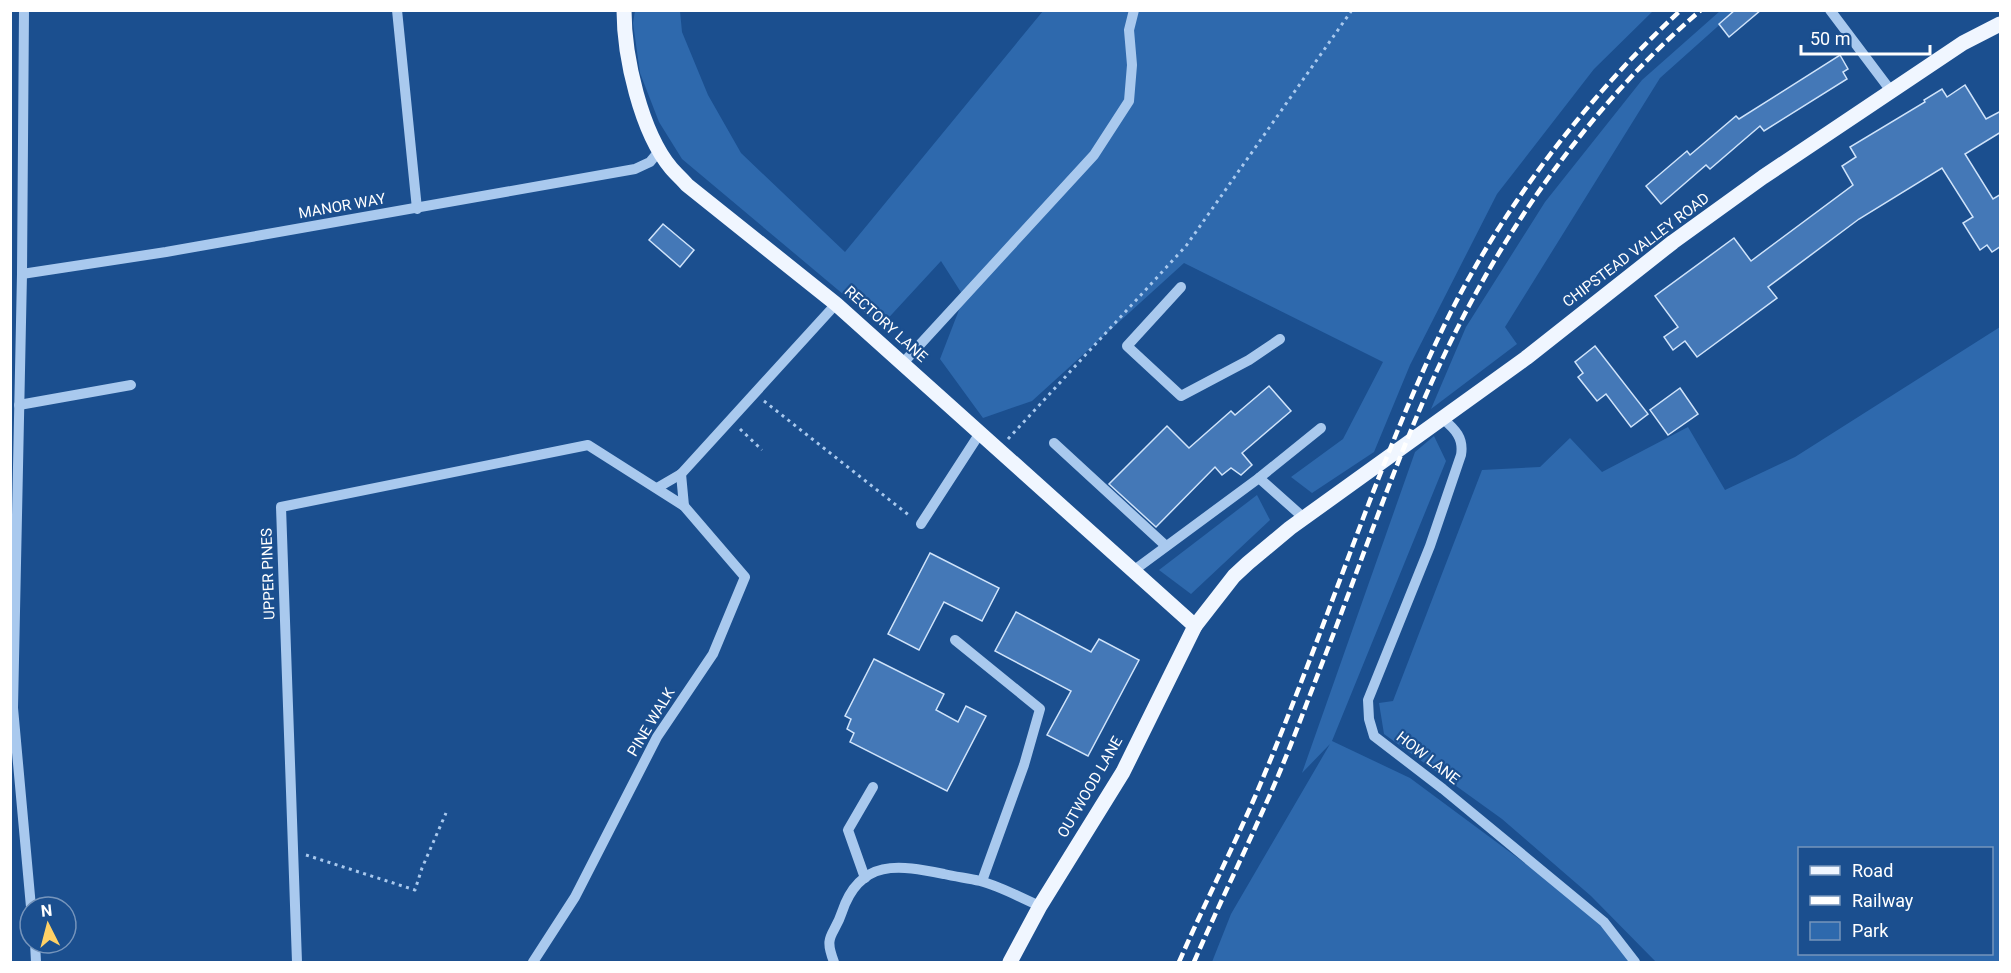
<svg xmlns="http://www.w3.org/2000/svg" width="2011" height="973" font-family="Roboto,sans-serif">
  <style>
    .green { fill: #2e69ad; fill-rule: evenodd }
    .building { fill: #4478b7; stroke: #cfe3fa; stroke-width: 1.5 }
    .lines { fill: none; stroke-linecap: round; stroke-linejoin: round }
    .path { stroke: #a9c9ee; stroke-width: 3; stroke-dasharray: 3 4.5; stroke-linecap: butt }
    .minor { stroke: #a9c9ee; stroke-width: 10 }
    .major { stroke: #f0f6ff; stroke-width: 15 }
    .rail { stroke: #fff; stroke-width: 4.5; stroke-dasharray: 10 4.5; stroke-linecap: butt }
    .labels { text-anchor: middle; stroke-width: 4.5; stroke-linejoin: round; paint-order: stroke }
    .street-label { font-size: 15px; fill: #fff; stroke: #1b4f8f }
  </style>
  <rect width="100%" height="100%" fill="#1b4f8f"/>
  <g class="green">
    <path d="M635,11h45l2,21 26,63 33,58 104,99 198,-241h610l-59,58 -97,125 -87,171 -36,87 -62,41 -21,-16 52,-38 40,-77 -199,-99 -152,138 -49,17 -43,-59 24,-62 -23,-36 -60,65 -199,-167 -23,-37 -19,-49 -7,-50z"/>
    <path d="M1720,11h15l-75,67 -155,249 12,17 -86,65 35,-82 79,-125 97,-122z"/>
    <path d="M2000,327v635h-344l-65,-66 -89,-77 -118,-85 -5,-31 14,-2 89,-231 58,-3 30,-29 32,34 86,-45 37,63 70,-33zM1800,848h192v106h-192z"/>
    <path d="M1434,436l12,25 -114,280 78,37 194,144 31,40h-423l19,-48 99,-170 -28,29 113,-321z"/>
    <path d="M1257,495l13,25 -79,74 -32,-24z"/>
  </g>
  <g class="building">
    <path d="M1735,10h26l-32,27 -10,-13z"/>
    <path d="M1840,55l8,14 -5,3 4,7 -83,52 -4,-5 -50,43 -4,-4 -45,39 -15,-18 41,-35 3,4 46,-39 3,3z"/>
    <path d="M1965,85l21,34 15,-8v21l-36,22 28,45 8,-5v52l-9,6 -5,-7 -7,5 -17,-27 10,-6 -31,-49 -83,51 -91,68 9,11 -80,59 -12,-16 -12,9 -9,-13 14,-10 -23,-31 79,-58 17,23 102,-76 -11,-19 14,-9 -6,-10 75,-45 -1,-2 18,-11 5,8z"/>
    <path d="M663,224l31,26 -14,17 -31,-27z"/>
    <path d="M1595,346l53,68 -17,13 -25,-33 -9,7 -19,-24 5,-4 -8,-11z"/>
    <path d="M1269,386l22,25 -49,42 10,12 -11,10 -10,-7 -9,7 -7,-8 -59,60 -47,-43 58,-58 22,22 42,-37 4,4z"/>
    <path d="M1680,388l18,26 -30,21 -18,-25z"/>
    <path d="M930,553l69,35 -17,33 -38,-19 -25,48 -31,-16z"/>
    <path d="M1016,612l75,40 8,-13 40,21 -51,96 -41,-21 24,-44 -76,-40z"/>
    <path d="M874,659l70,35 -8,16 22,12 8,-16 20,10 -39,75 -97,-49 4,-9 -7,-4 4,-10 -6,-3z"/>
  </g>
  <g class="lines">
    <g class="path">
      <path d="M764,401l146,115"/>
      <path d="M740,429l22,21"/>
      <path d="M1008,439l178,-193 166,-236"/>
      <path d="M306,855l109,35 7,-22 24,-55"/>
    </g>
    <g class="minor">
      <path d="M24,10l-2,264 -9,434 18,199"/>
      <path d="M397,10l20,199"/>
      <path d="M1830,10l61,81"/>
      <path d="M22,274l144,-22 469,-83 15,-7 10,-12"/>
      <path d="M1181,287l-54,59 54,50 68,-36 31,-21"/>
      <path d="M903,363l191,-208 35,-54 3,-36 -3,-35 5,-20"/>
      <path d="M19,405l112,-20"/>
      <path d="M1443,419c12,10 21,19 18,36l-31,91 -62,154 1,19 5,17 69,53 161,133 31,40"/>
      <path d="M1054,443l112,103"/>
      <path d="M681,474l3,32"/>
      <path d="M1259,478l45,40"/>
      <path d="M657,488l24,-14 155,-170"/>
      <path d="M921,524l59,-91"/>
      <path d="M1133,571l126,-93 62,-50"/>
      <path d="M955,640l85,69 -16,56 -42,116"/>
      <path d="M865,878l-17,-48 25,-43"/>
      <path d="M35,943l1,19"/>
      <path d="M297,962l-16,-455 307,-62 96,61 61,71 -32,77 -56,83 -82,160 -42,65"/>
      <path d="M834,962c-11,-28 0,-25 8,-50 18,-54 57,-47 102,-38 12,3 24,4 36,7 20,5 41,17 60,25"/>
    </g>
    <g class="major">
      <path d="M624,10c0,47 17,122 47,158 5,6 11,11 16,17l149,119 359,322"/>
      <path d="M1010,962l30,-56 83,-134 72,-146 39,-50 14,-13 42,-35 236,-170 147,-116 90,-65 200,-134 37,-19"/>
    </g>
    <g class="rail">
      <path d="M1179,962c24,-55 51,-108 75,-163 19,-44 36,-88 53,-132 44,-114 83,-229 136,-339 55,-115 144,-232 238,-318"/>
      <path d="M1194,962c22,-51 47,-102 70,-154 22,-48 40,-98 59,-147 43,-110 80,-225 133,-330 59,-118 144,-235 245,-321"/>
    </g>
  </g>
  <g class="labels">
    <g class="street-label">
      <text transform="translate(342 206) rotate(-10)" y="5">MANOR WAY</text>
      <text transform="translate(1636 250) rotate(-37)" y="5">CHIPSTEAD VALLEY ROAD</text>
      <text transform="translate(886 324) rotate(42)" y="5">RECTORY LANE</text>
      <text transform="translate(268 574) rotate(-92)" y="5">UPPER PINES</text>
      <text transform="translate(651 722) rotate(-59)" y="5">PINE WALK</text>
      <text transform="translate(1428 758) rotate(38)" y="5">HOW LANE</text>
      <text transform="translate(1090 787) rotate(-60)" y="5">OUTWOOD LANE</text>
    </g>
  </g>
  <rect width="2011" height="973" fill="none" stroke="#ffffff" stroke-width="24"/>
  <rect x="1798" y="847" width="195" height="108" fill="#1b4f8f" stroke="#7695bc" stroke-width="1.5"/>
  <rect x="1810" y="866" width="30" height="9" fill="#f0f6ff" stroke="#7695bc" stroke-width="1.5"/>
  <text x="1852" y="877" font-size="18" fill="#ffffff">Road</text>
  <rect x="1810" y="896" width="30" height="9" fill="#ffffff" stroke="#7695bc" stroke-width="1.5"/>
  <text x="1852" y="907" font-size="18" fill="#ffffff">Railway</text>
  <rect x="1810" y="922" width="30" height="18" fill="#2e69ad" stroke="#7695bc" stroke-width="1.5"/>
  <text x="1852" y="937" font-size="18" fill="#ffffff">Park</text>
  <g transform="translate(48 925) rotate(354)"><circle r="28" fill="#1b4f8f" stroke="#7695bc" stroke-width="1.5"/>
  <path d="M0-4.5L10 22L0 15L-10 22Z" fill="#ffd166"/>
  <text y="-9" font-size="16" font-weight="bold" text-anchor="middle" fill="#ffffff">N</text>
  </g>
  <path d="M1801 45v9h129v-9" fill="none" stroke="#ffffff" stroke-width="3"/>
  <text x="1810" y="45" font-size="18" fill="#ffffff" stroke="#1b4f8f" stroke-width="4.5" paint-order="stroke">50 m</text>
</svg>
